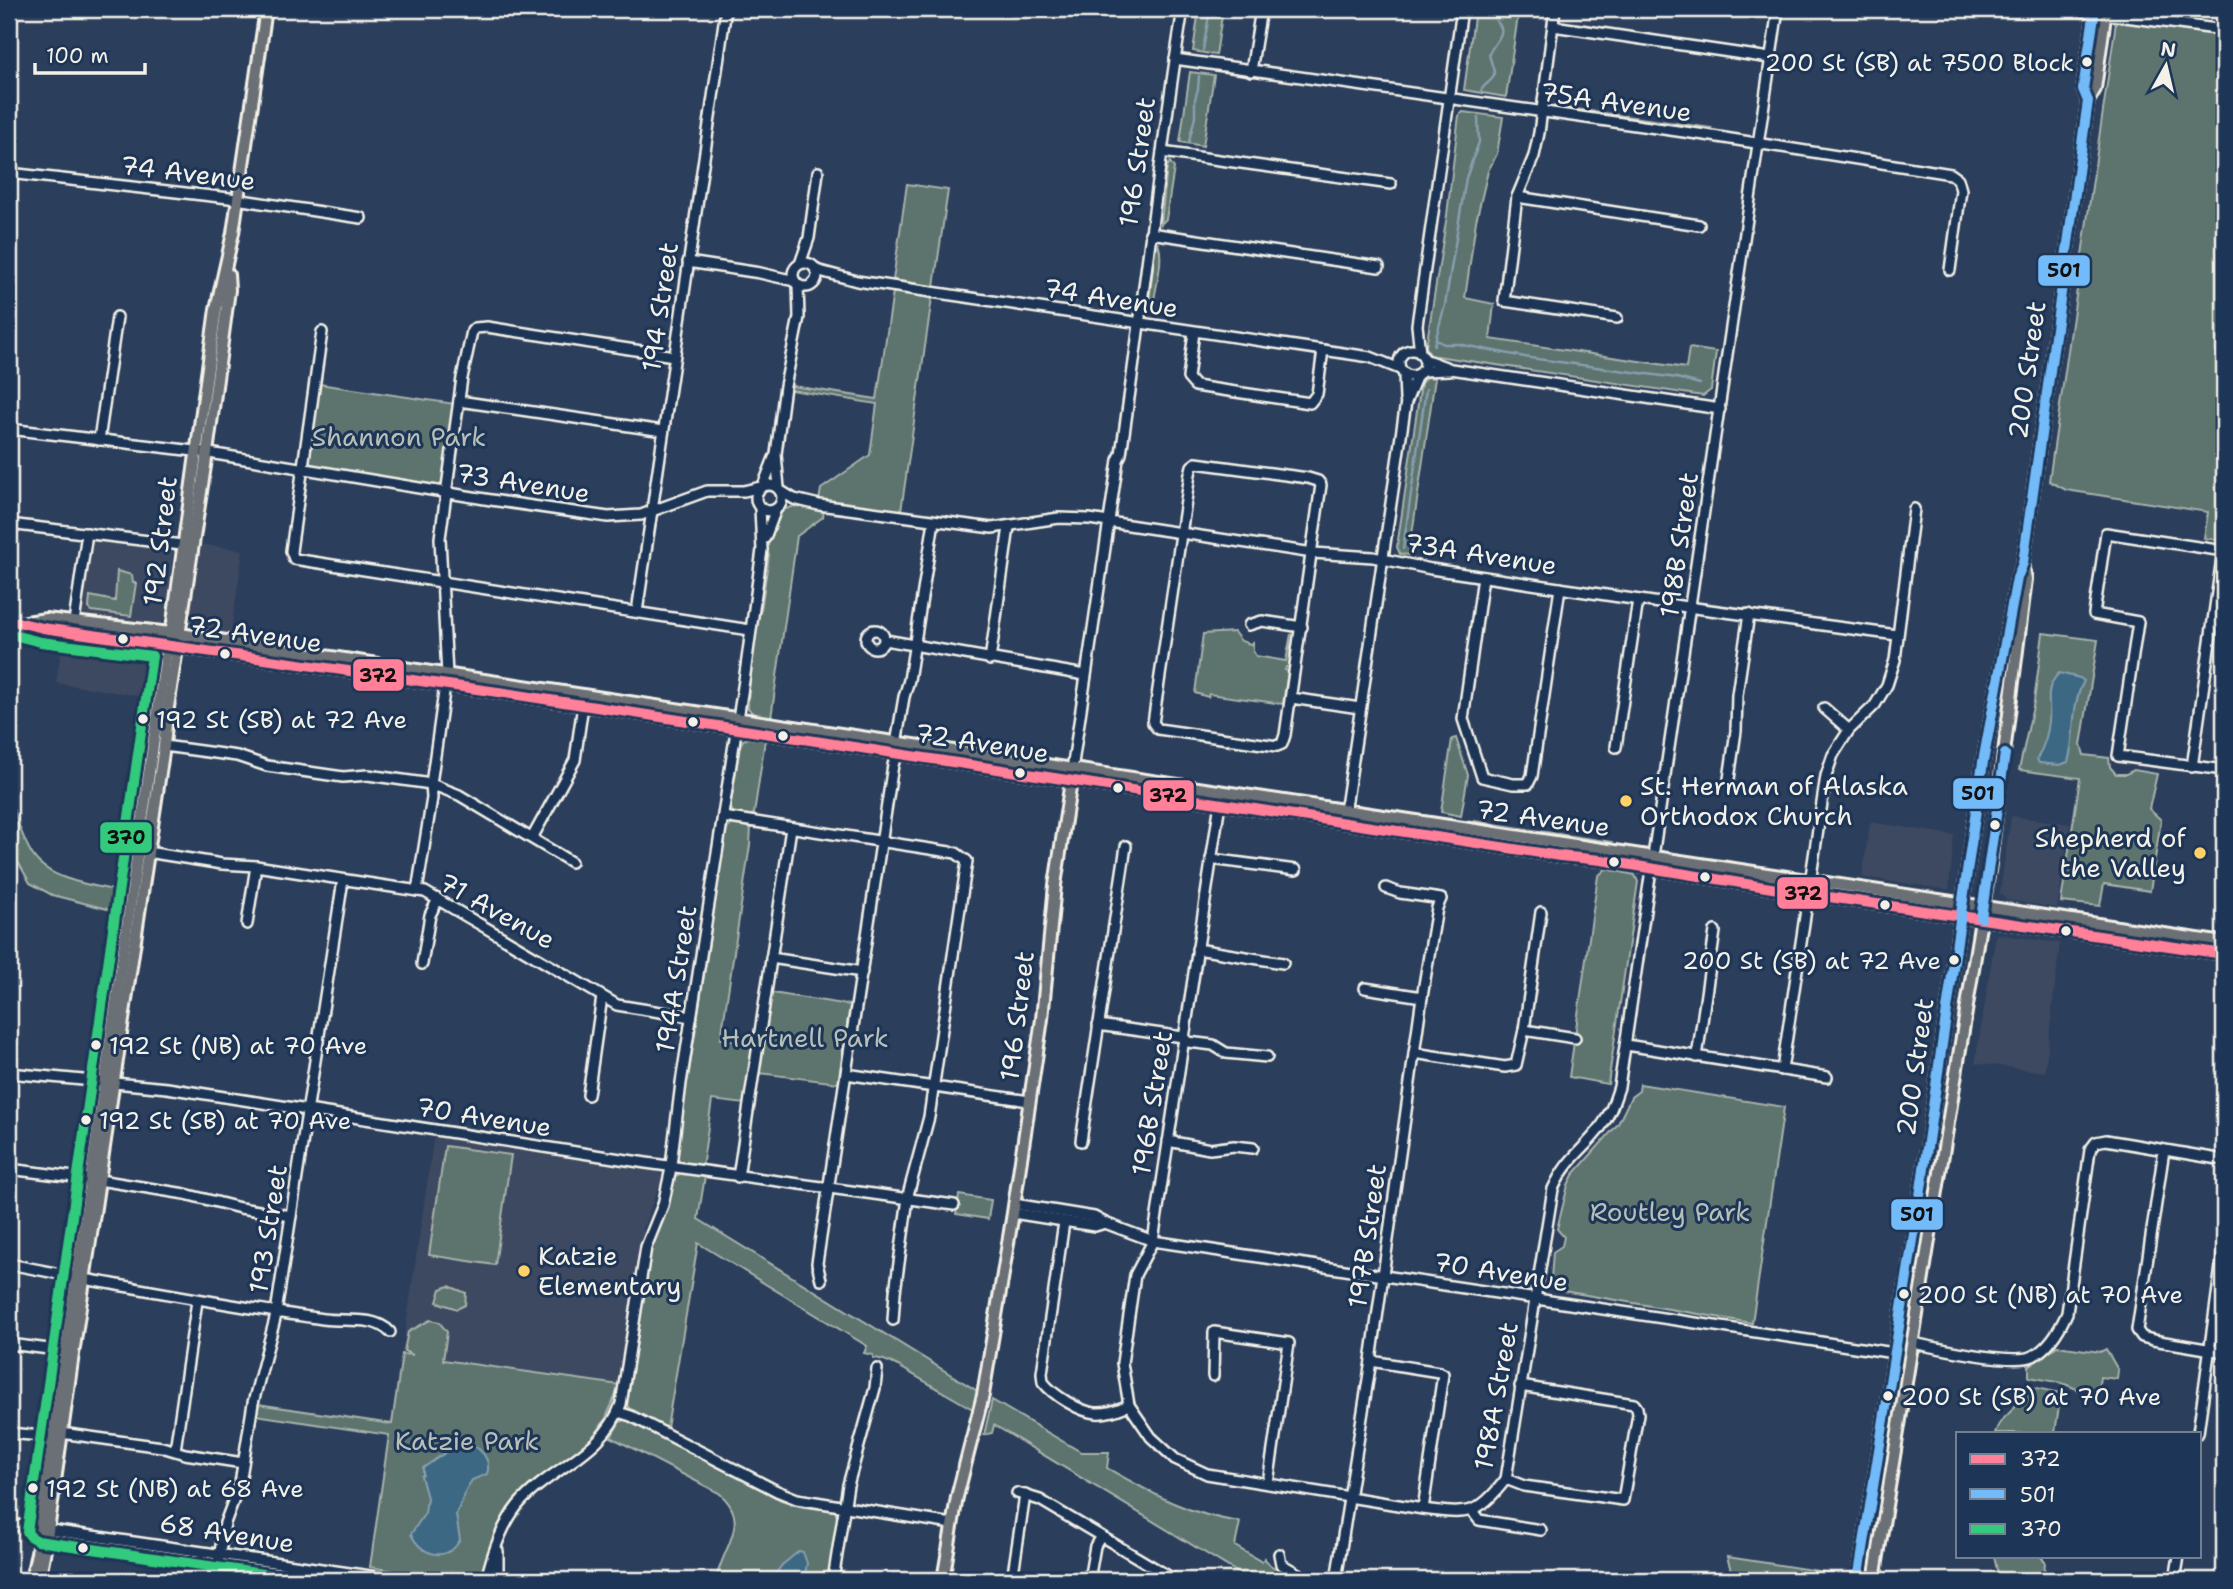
<svg xmlns="http://www.w3.org/2000/svg" width="2233" height="1589" font-family="'Shantell Sans',sans-serif">
  <style>
    .built { fill: #3c4961 }
    .green { fill: #5c736e; stroke: #a8b2ab; stroke-width: 2 }
    .water { fill: #3d6884; stroke: #869fac; stroke-width: 2 }
    .lines { fill: none; stroke-linecap: round; stroke-linejoin: round }
    .stream { stroke: #869fac; stroke-width: 2.5 }
    .minor-casing { stroke: #f4f1e8; stroke-width: 14 }
    .major-casing { stroke: #f4f1e8; stroke-width: 16 }
    .minor { stroke: #1d3557; stroke-width: 9 }
    .major { stroke: #6a7074; stroke-width: 10 }
    .bus-1-casing { stroke: #1d3557; stroke-width: 16 }
    .bus-2-casing { stroke: #1d3557; stroke-width: 16 }
    .bus-3-casing { stroke: #1d3557; stroke-width: 16 }
    .bus-1 { stroke: #ff8098; stroke-width: 10 }
    .bus-2 { stroke: #73baf8; stroke-width: 10 }
    .bus-3 { stroke: #33ca7d; stroke-width: 10 }
    .bus-dot { fill: #f4f1e8; stroke: #1d3557; stroke-width: 2.5 }
    .poi-dot { fill: #ffd166; stroke: #1d3557; stroke-width: 2.5 }
    .labels { text-anchor: middle; stroke-width: 6; stroke-linejoin: round; paint-order: stroke }
    .bus-label { font-size: 24px; fill: #f4f1e8; stroke: #1d3557; text-anchor: start }
    .street-label { font-size: 26px; fill: #f4f1e8; stroke: #1d3557 }
    .park-label { font-size: 26px; fill: #b7bfb7; stroke: #1d3557 }
    .poi-label { font-size: 26px; fill: #f4f1e8; stroke: #1d3557; text-anchor: start }
    .line-badge { stroke: #1d3557; stroke-width: 2.5 }
    .pale-badge-label { font-size: 19px; text-anchor: middle; font-weight: bold; fill: #111 }
  </style>
  <rect width="100%" height="100%" fill="#2b3e5c"/>
  <filter id="ink" filterUnits="userSpaceOnUse"><feTurbulence type="fractalNoise" baseFrequency=".0143" numOctaves="2"/><feDisplacementMap in="SourceGraphic" scale="14" xChannelSelector="R" yChannelSelector="G"/><feConvolveMatrix kernelMatrix="1 2 1 2 8 2 1 2 1" color-interpolation-filters="sRGB"/></filter>
  <g filter="url(#ink)">
    <g class="built">
      <path d="M98,539l67,8 8,5 -7,62 -5,10 -7,2 -65,-8 -6,-4 -2,-6 9,-62 3,-5z"/>
      <path d="M199,544l44,6 -12,82 -4,4 -31,-5 -7,-8z"/>
      <path d="M63,637l92,12 3,4 2,8 -6,37 -98,-15z"/>
      <path d="M2011,816l59,8 -13,84 -51,-8 -6,-7z"/>
      <path d="M1870,822l84,13 -5,55 -87,-13z"/>
      <path d="M1996,934l64,9 -15,129 -70,-9z"/>
      <path d="M434,1135l221,33 6,3 1,12 -3,3 -16,42 1,6 -8,26 -14,95 1,4 -3,26 -218,-31z"/>
    </g>
    <g class="green">
      <path d="M1199,9h24l-7,46 -23,-4z"/>
      <path d="M1475,10l43,6 -12,81 -42,-7z"/>
      <path d="M2119,21l105,13v507l-20,-3 4,-26 -142,-22 -17,-9 67,-459z"/>
      <path d="M1190,72l24,3 -11,71 -23,-4z"/>
      <path d="M1554,106l157,22 -2,2 -137,-20 -9,2 -12,-3z"/>
      <path d="M1463,112l40,5 -6,37 -9,17 -12,50 -11,77 29,6 -4,35 196,29 3,-20 27,4 -5,38 -8,6 -273,-41 -4,-8 21,-132 12,-100z"/>
      <path d="M1170,162l4,6 -8,51 -5,5 6,-57z"/>
      <path d="M907,184l41,6 -14,96 -41,-6z"/>
      <path d="M1158,244c7,15 -4,48 -5,64l-5,4 7,-62z"/>
      <path d="M893,292l39,6 -31,213 -82,-10 2,-12 49,-34 7,-51 -86,-14 1,-4 85,13z"/>
      <path d="M1427,377l8,1 -26,177 -9,-1 -3,-7 24,-164z"/>
      <path d="M319,384l136,20 -2,15 -3,4 -7,60 -7,4 -24,-6 -99,-15 -5,-8z"/>
      <path d="M795,506l26,3 3,2 -1,6 -26,19 -26,182 -18,-4 -5,-6c0,-12 8,-92 13,-98l8,-55 -4,-5 7,-25 7,-14z"/>
      <path d="M117,571l15,4 1,8h3l-5,33 -40,-5 -2,-3 1,-12 25,5z"/>
      <path d="M1234,632l7,9 9,3 3,-2v9l3,5 30,5 5,-27 -2,33h-3l-1,3 3,1 -5,33 -74,-10 -1,3 -13,-4 8,-59z"/>
      <path d="M2043,633l55,7 -17,105 3,10 25,3 1,9 6,7h10l8,-4 23,4 -8,35 12,11 -11,71 -46,-7 -4,22 -39,-4 19,-124 -61,-8 15,-68z"/>
      <path d="M749,738l16,2 -11,74 -9,3 -11,-3 -4,-7 10,-61 3,-6z"/>
      <path d="M1456,738l12,37 -7,41 -20,-4 11,-73z"/>
      <path d="M9,798c7,18 13,40 23,56 17,28 64,31 94,39l-3,20 -71,-18 -22,-12 -21,-37z"/>
      <path d="M1474,821l138,21 -1,3 -7,-3 -1,2 -15,-3v-2l-4,-1 -1,3 -109,-17z"/>
      <path d="M733,823l18,3 -1,19 -29,194 33,5 -9,60 -33,-4 -10,68c-11,-2 -24,-1 -25,-14l8,-70 3,-5 38,-249z"/>
      <path d="M1606,869l29,6 3,7 -30,202 -39,-7 29,-201z"/>
      <path d="M772,993l78,12 -12,78 -79,-10z"/>
      <path d="M1640,1084l144,23 -32,216 -195,-33 -6,-11 2,-27 9,-6 2,-9 -7,-8 11,-44 5,-10 45,-51 13,-27 8,-6z"/>
      <path d="M445,1146l66,9 -16,110 -66,-10z"/>
      <path d="M682,1172l23,4 -7,43 281,173 -3,19 -78,-45c-6,-3 -18,-8 -25,-8v-3l-9,-2 3,-7 -169,-103 -31,185 -35,-16 -5,-7 24,-156 15,-39 8,-32z"/>
      <path d="M959,1195l32,5 -3,19 -32,-5z"/>
      <path d="M449,1286l17,7 -1,12 -8,4 -20,-7 4,-13z"/>
      <path d="M430,1320l9,2 8,10 -4,28 177,25 -14,33 -14,22 -15,13 -45,31 -22,22 -15,27 -6,30 -10,17h-32l-77,-13 19,-132 -134,-20 2,-11 135,20 10,-70 11,1 -9,-4 4,-19z"/>
      <path d="M2057,1346l43,6 6,-3 12,21 -1,9 -17,-2 -3,20 -35,-14 -33,-6v-11z"/>
      <path d="M2027,1386l34,7 -6,40h-60c7,-22 26,-19 24,-46z"/>
      <path d="M992,1400l89,52h28l-2,16c46,26 79,46 133,54l-5,24 27,16 2,-4 6,7 27,15h-47l-256,-155 -2,8 -8,2z"/>
      <path d="M626,1419l155,81 22,7 32,3 3,11 -9,59h-113c6,-33 37,-58 3,-87l-108,-56 8,-14z"/>
      <path d="M1994,1556h46l5,5 -1,14 2,5h-47z"/>
      <path d="M1727,1557l111,17v6h-104z"/>
    </g>
    <g class="water">
      <path d="M2059,673l21,5 4,3c-14,25 -8,54 -16,81l-8,3 -21,-2 -2,-4c6,-11 11,-25 12,-38 2,-20 -6,-31 10,-48z"/>
      <path d="M465,1443c14,2 27,16 22,31l-15,6 -6,10 -10,25 4,25c-13,23 -39,16 -49,-6l14,-21 2,-15 -6,-22 2,-1v-7l32,-22z"/>
      <path d="M799,1551l4,1 4,11 -3,17h-33l11,-15z"/>
    </g>
    <g class="lines">
      <g class="stream">
        <path d="M1203,50l7,-41"/>
        <path d="M1481,91c3,-8 14,-10 13,-19 -1,-6 -4,-12 -5,-18 4,-12 21,-21 7,-33"/>
        <path d="M1189,141l6,-24v-18l3,-10 1,-13"/>
        <path d="M1436,340l8,4h14l72,14 147,20 23,6"/>
        <path d="M1434,345l11,-40 21,-127 13,-36 -1,-25"/>
        <path d="M1403,549l23,-160"/>
        <path d="M2023,1579l1,1"/>
      </g>
      <g class="minor-casing">
        <g id="minor">
          <path d="M1555,9l-16,124 -5,23 -17,41 -13,104 113,17"/>
          <path d="M2065,9l159,21"/>
          <path d="M1553,26l217,32"/>
          <path d="M1175,59l537,77 239,38 7,5 3,11 -11,80"/>
          <path d="M1251,71l10,-62"/>
          <path d="M1162,152l229,32"/>
          <path d="M9,173l220,25 132,20"/>
          <path d="M1517,197l182,28"/>
          <path d="M1150,233l229,34"/>
          <path d="M688,262l72,11 35,8"/>
          <circle cx="805" cy="275" r="12"/>
          <path d="M800,264l9,-26 9,-66"/>
          <path d="M816,270l41,11 513,76 30,12"/>
          <path d="M322,332l-31,219 3,8 456,71"/>
          <path d="M1194,332l-6,46 7,8 115,17 7,-9 6,-44"/>
          <circle cx="1412" cy="363" r="13"/>
          <path d="M1420,353l-3,-28 45,-316"/>
          <path d="M1424,359l27,10 269,40"/>
          <path d="M1422,371l28,-1"/>
          <path d="M1404,374l1,26"/>
          <path d="M459,401l204,30"/>
          <path d="M9,429l194,23 288,48 117,17 33,-2 66,-24h37l17,-4"/>
          <path d="M99,440l18,-123"/>
          <path d="M1196,463l112,15 10,3 3,4 -36,250 -3,9 -5,2 -119,-17 -5,-6 37,-249 2,-8z"/>
          <circle cx="769" cy="498" r="13"/>
          <path d="M763,486l11,-28"/>
          <path d="M779,488l-3,-34 9,-68 14,-69 -1,-32"/>
          <path d="M781,491l13,8 25,6 173,23 67,-10 30,1 224,34 60,4 58,12 249,37 217,29"/>
          <path d="M9,524l173,21"/>
          <path d="M765,538l11,-29"/>
          <path d="M2224,551l-118,-18 -12,81 44,8 -20,134 106,14"/>
          <path d="M1483,577l-20,142 19,58 31,7h15l4,-8 28,-188"/>
          <path d="M637,612l89,-603"/>
          <path d="M74,622l13,-89"/>
          <path d="M1249,625l13,-4 40,6"/>
          <circle cx="875" cy="639" r="9"/>
          <path d="M885,640l200,35"/>
          <path d="M990,660l19,-133"/>
          <path d="M447,675l-7,-137 22,-160 10,-47 3,-3 12,-1 187,29"/>
          <path d="M1291,698l69,10"/>
          <path d="M1824,708l25,22"/>
          <path d="M896,744l8,-47 5,-17 25,-159"/>
          <path d="M164,746l73,10 30,10 76,11 25,-2 63,9 28,11 112,67"/>
          <path d="M1616,747l22,-147"/>
          <path d="M2192,767l31,-216"/>
          <path d="M1072,770l46,-310 3,-6c22,-148 38,-297 62,-445"/>
          <path d="M1729,779l7,-48 1,-36 12,-81"/>
          <path d="M1220,803l-67,438 -18,34 -13,88 7,42 22,32 24,22 32,15 216,35c45,6 54,7 83,-30l47,-290c14,-31 29,-37 47,-61 10,-13 14,-26 19,-41l159,-1078"/>
          <path d="M1344,812l3,-12 59,-398 11,-27"/>
          <path d="M723,817l233,36 11,8 -38,256 -20,74 -14,101 -2,28"/>
          <path d="M532,838l43,-78 8,-55"/>
          <path d="M147,852l75,12 34,2 169,26 192,113 74,12"/>
          <path d="M1211,859l85,11"/>
          <path d="M417,891l15,-93 -1,-14 14,-99"/>
          <path d="M247,924l9,-58"/>
          <path d="M1197,949l86,14"/>
          <path d="M771,958l91,14"/>
          <path d="M422,964l8,-49 8,-16"/>
          <path d="M1365,988l57,9"/>
          <path d="M1098,1025l85,12 5,5 25,3 13,8 41,4"/>
          <path d="M1524,1030l51,8"/>
          <path d="M1626,1045l201,32"/>
          <path d="M1414,1053l91,14 11,-2 8,-35 17,-118"/>
          <path d="M1697,1057l18,-126"/>
          <path d="M1782,1070l44,-294 7,-21 16,-25 26,-25 12,-20 8,-25 19,-151"/>
          <path d="M9,1073l158,15 479,75 308,42"/>
          <path d="M846,1074l183,27"/>
          <path d="M588,1095l14,-98"/>
          <path d="M1081,1141l45,-295"/>
          <path d="M1168,1141l42,8 24,-3 19,2"/>
          <path d="M2164,1150l-27,180 5,7 11,3 71,12"/>
          <path d="M9,1169l81,10"/>
          <path d="M738,1177l53,-349"/>
          <path d="M99,1180l86,14 55,14 51,8"/>
          <path d="M1014,1204l80,13 11,6 48,18 741,112"/>
          <path d="M1013,1213l82,13 10,-3"/>
          <path d="M1064,1222l-22,151 1,9c10,13 37,30 53,31 12,1 23,-4 33,-8"/>
          <path d="M9,1264l67,13"/>
          <path d="M84,1279c80,14 159,29 239,40 21,3 51,-4 67,13"/>
          <path d="M821,1280l-4,-17 76,-498 4,-12"/>
          <path d="M1913,1343c23,5 102,22 120,13 17,-9 27,-27 34,-43l23,-163 6,-8 10,-2 118,20"/>
          <path d="M9,1344l56,7"/>
          <path d="M1371,1361l68,11 4,2 -20,135"/>
          <path d="M1213,1376l1,-44 75,11 -21,140"/>
          <path d="M618,1412l13,4 146,75 20,8 155,25"/>
          <path d="M9,1433l43,4"/>
          <path d="M61,1433l101,14 23,7 58,9"/>
          <path d="M2198,1433l26,-188"/>
          <path d="M175,1450l22,-149"/>
          <path d="M1506,1479l18,7 99,14 15,-86 -1,-6 -3,-4 -114,-18"/>
          <path d="M1017,1493l23,7 135,80"/>
          <path d="M1472,1511l7,9 62,10"/>
          <path d="M9,1524l389,56"/>
          <path d="M498,1551v29"/>
          <path d="M1279,1554l2,10 28,16"/>
          <path d="M215,1580l10,-57 15,-40 13,-80 22,-84 68,-439"/>
          <path d="M486,1580c6,-25 15,-54 32,-75 32,-38 85,-50 103,-101l25,-157 17,-42 7,-32 11,-90 64,-409 17,-124 -2,-42"/>
          <path d="M833,1580l15,-95 27,-97 2,-19"/>
          <path d="M1012,1580l13,-85"/>
          <path d="M1089,1580l6,-34 6,-10"/>
          <path d="M1336,1580l35,-219 51,-364 15,-89 4,-9 -41,-6 -14,-5"/>
          <path d="M2175,1580l4,-24"/>
        </g>
      </g>
      <g class="major-casing">
        <g id="major">
          <path d="M2088,101l-5,-12 12,-80"/>
          <path d="M9,620l34,8 462,65 1055,163 41,4 207,34 416,60"/>
          <path d="M26,622l20,-3 134,15 2044,309"/>
          <path d="M31,1580l6,-27 129,-898 7,-33 43,-313 17,-76 33,-224"/>
          <path d="M39,1580l7,-35 26,-184 92,-615 3,-32 40,-261 22,-163 -1,-16"/>
          <path d="M943,1580l14,-83 26,-102 30,-182 29,-194 13,-134 17,-110"/>
          <path d="M1858,1580l61,-377 64,-441 34,-184 6,-15 65,-462 7,-12 11,-80"/>
          <path d="M1874,1580l116,-716 36,-285 -3,-16"/>
        </g>
      </g>
      <use href="#minor" class="minor"/>
      <use href="#major" class="major"/>
      <g class="bus-1-casing">
        <path id="bus-1" d="M9,620l34,8 462,65 1055,163 41,4 207,34 416,60"/>
      </g>
      <g class="bus-2-casing">
        <g id="bus-2">
          <path d="M1981,918l24,-164"/>
          <path d="M1858,1580l61,-377 64,-441 34,-184 6,-15 65,-462 -5,-12 12,-80"/>
        </g>
      </g>
      <g class="bus-3-casing">
        <path id="bus-3" d="M9,634l32,8 111,14 -125,876 4,5 7,4 266,39"/>
      </g>
      <use href="#bus-1" class="bus-1"/>
      <use href="#bus-2" class="bus-2"/>
      <use href="#bus-3" class="bus-3"/>
    </g>
  </g>
  <g class="bus-dot">
    <circle cx="2087" cy="62" r="6"/>
    <circle cx="123" cy="639" r="6"/>
    <circle cx="225" cy="654" r="6"/>
    <circle cx="143" cy="719" r="6"/>
    <circle cx="693" cy="722" r="6"/>
    <circle cx="783" cy="736" r="6"/>
    <circle cx="1020" cy="773" r="6"/>
    <circle cx="1118" cy="788" r="6"/>
    <circle cx="1995" cy="825" r="6"/>
    <circle cx="1614" cy="862" r="6"/>
    <circle cx="1705" cy="877" r="6"/>
    <circle cx="1885" cy="905" r="6"/>
    <circle cx="2066" cy="931" r="6"/>
    <circle cx="1954" cy="960" r="6"/>
    <circle cx="96" cy="1045" r="6"/>
    <circle cx="86" cy="1120" r="6"/>
    <circle cx="1904" cy="1294" r="6"/>
    <circle cx="1888" cy="1396" r="6"/>
    <circle cx="33" cy="1488" r="6"/>
    <circle cx="83" cy="1548" r="6"/>
  </g>
  <g class="poi-dot">
    <circle cx="1626" cy="801" r="7"/>
    <circle cx="2200" cy="853" r="7"/>
    <circle cx="524" cy="1271" r="7"/>
  </g>
  <g class="labels">
    <g class="bus-label">
      <text x="2074" y="71" text-anchor="end">200 St (SB) at 7500 Block</text>
      <text x="156" y="728">192 St (SB) at 72 Ave</text>
      <text x="1941" y="969" text-anchor="end">200 St (SB) at 72 Ave</text>
      <text x="109" y="1054">192 St (NB) at 70 Ave</text>
      <text x="99" y="1129">192 St (SB) at 70 Ave</text>
      <text x="1917" y="1303">200 St (NB) at 70 Ave</text>
      <text x="1901" y="1405">200 St (SB) at 70 Ave</text>
      <text x="46" y="1497">192 St (NB) at 68 Ave</text>
    </g>
    <g class="street-label">
      <text transform="translate(1616 102) rotate(8)" y="9">75A Avenue</text>
      <text transform="translate(1137 162) rotate(-82)" y="9">196 Street</text>
      <text transform="translate(188 173) rotate(7)" y="9">74 Avenue</text>
      <text transform="translate(1111 298) rotate(9)" y="9">74 Avenue</text>
      <text transform="translate(660 307) rotate(-82)" y="9">194 Street</text>
      <text transform="translate(2027 370) rotate(-82)" y="9">200 Street</text>
      <text transform="translate(523 483) rotate(9)" y="9">73 Avenue</text>
      <text transform="translate(160 541) rotate(-83)" y="9">192 Street</text>
      <text transform="translate(1679 545) rotate(-82)" y="9">198B Street</text>
      <text transform="translate(1481 554) rotate(9)" y="9">73A Avenue</text>
      <text transform="translate(255 634) rotate(8)" y="9">72 Avenue</text>
      <text transform="translate(982 743) rotate(9)" y="9">72 Avenue</text>
      <text transform="translate(1543 818) rotate(8)" y="9">72 Avenue</text>
      <text transform="translate(497 911) rotate(29)" y="9">71 Avenue</text>
      <text transform="translate(676 979) rotate(-81)" y="9">194A Street</text>
      <text transform="translate(1017 1016) rotate(-83)" y="9">196 Street</text>
      <text transform="translate(1915 1067) rotate(-82)" y="9">200 Street</text>
      <text transform="translate(1152 1103) rotate(-81)" y="9">196B Street</text>
      <text transform="translate(484 1117) rotate(9)" y="9">70 Avenue</text>
      <text transform="translate(268 1229) rotate(-81)" y="9">193 Street</text>
      <text transform="translate(1367 1236) rotate(-82)" y="9">197B Street</text>
      <text transform="translate(1501 1272) rotate(9)" y="9">70 Avenue</text>
      <text transform="translate(1496 1396) rotate(-80)" y="9">198A Street</text>
      <text transform="translate(227 1533) rotate(9)" y="9">68 Avenue</text>
    </g>
    <g class="park-label">
      <text x="399" y="446">Shannon Park</text>
      <text x="805" y="1047">Hartnell Park</text>
      <text x="1670" y="1221">Routley Park</text>
      <text x="467" y="1450">Katzie Park</text>
    </g>
    <g class="poi-label">
      <text x="1640" y="795">St. Herman of Alaska<tspan x="1640" dy="30">Orthodox Church</tspan></text>
      <text x="2186" y="847" text-anchor="end">Shepherd of<tspan x="2186" dy="30">the Valley</tspan></text>
      <text x="538" y="1265">Katzie<tspan x="538" dy="30">Elementary</tspan></text>
    </g>
  </g>
  <g class="line-badge">
    <rect x="2037" y="254" width="54" height="33" rx="7" fill="#73baf8"/>
    <rect x="352" y="658" width="53" height="34" rx="7" fill="#ff8098"/>
    <rect x="1952" y="777" width="53" height="33" rx="7" fill="#73baf8"/>
    <rect x="1142" y="779" width="53" height="33" rx="7" fill="#ff8098"/>
    <rect x="99" y="821" width="54" height="33" rx="7" fill="#33ca7d"/>
    <rect x="1776" y="876" width="53" height="34" rx="7" fill="#ff8098"/>
    <rect x="1890" y="1198" width="54" height="33" rx="7" fill="#73baf8"/>
  </g>
  <g class="pale-badge-label">
    <text x="2064" y="277">501</text>
    <text x="378" y="682">372</text>
    <text x="1978" y="800">501</text>
    <text x="1168" y="802">372</text>
    <text x="126" y="844">370</text>
    <text x="1803" y="900">372</text>
    <text x="1917" y="1221">501</text>
  </g>
  <rect width="2233" height="1589" fill="none" stroke="#1d3557" stroke-width="35"/>
  <rect x="18" y="18" width="2198" height="1554" fill="none" stroke="#f4f1e8" stroke-width="2.5" filter="url(#ink)"/>
  <rect x="1956" y="1432" width="245" height="126" fill="#1d3557" stroke="#738091" stroke-width="2"/>
  <rect x="1970" y="1454" width="35" height="10" fill="#ff8098" stroke="#738091" stroke-width="2"/>
  <text x="2020" y="1466" font-size="21" fill="#f4f1e8">372</text>
  <rect x="1970" y="1489" width="35" height="10" fill="#73baf8" stroke="#738091" stroke-width="2"/>
  <text x="2020" y="1502" font-size="21" fill="#f4f1e8">501</text>
  <rect x="1970" y="1524" width="35" height="10" fill="#33ca7d" stroke="#738091" stroke-width="2"/>
  <text x="2020" y="1536" font-size="21" fill="#f4f1e8">370</text>
  <g transform="translate(2166 66) rotate(8)" stroke="#1d3557" stroke-width="5" paint-order="stroke">
  <path d="M0-5L12 26L0 18L-12 26Z" fill="#f4f1e8"/>
  <text y="-10" font-size="19" font-weight="bold" text-anchor="middle" fill="#f4f1e8">N</text>
  </g>
  <path d="M35 63v10h110v-10" fill="none" stroke="#f4f1e8" stroke-width="3.5"/>
  <text x="46" y="63" font-size="21" fill="#f4f1e8" stroke="#1d3557" stroke-width="5" paint-order="stroke">100 m</text>
</svg>
